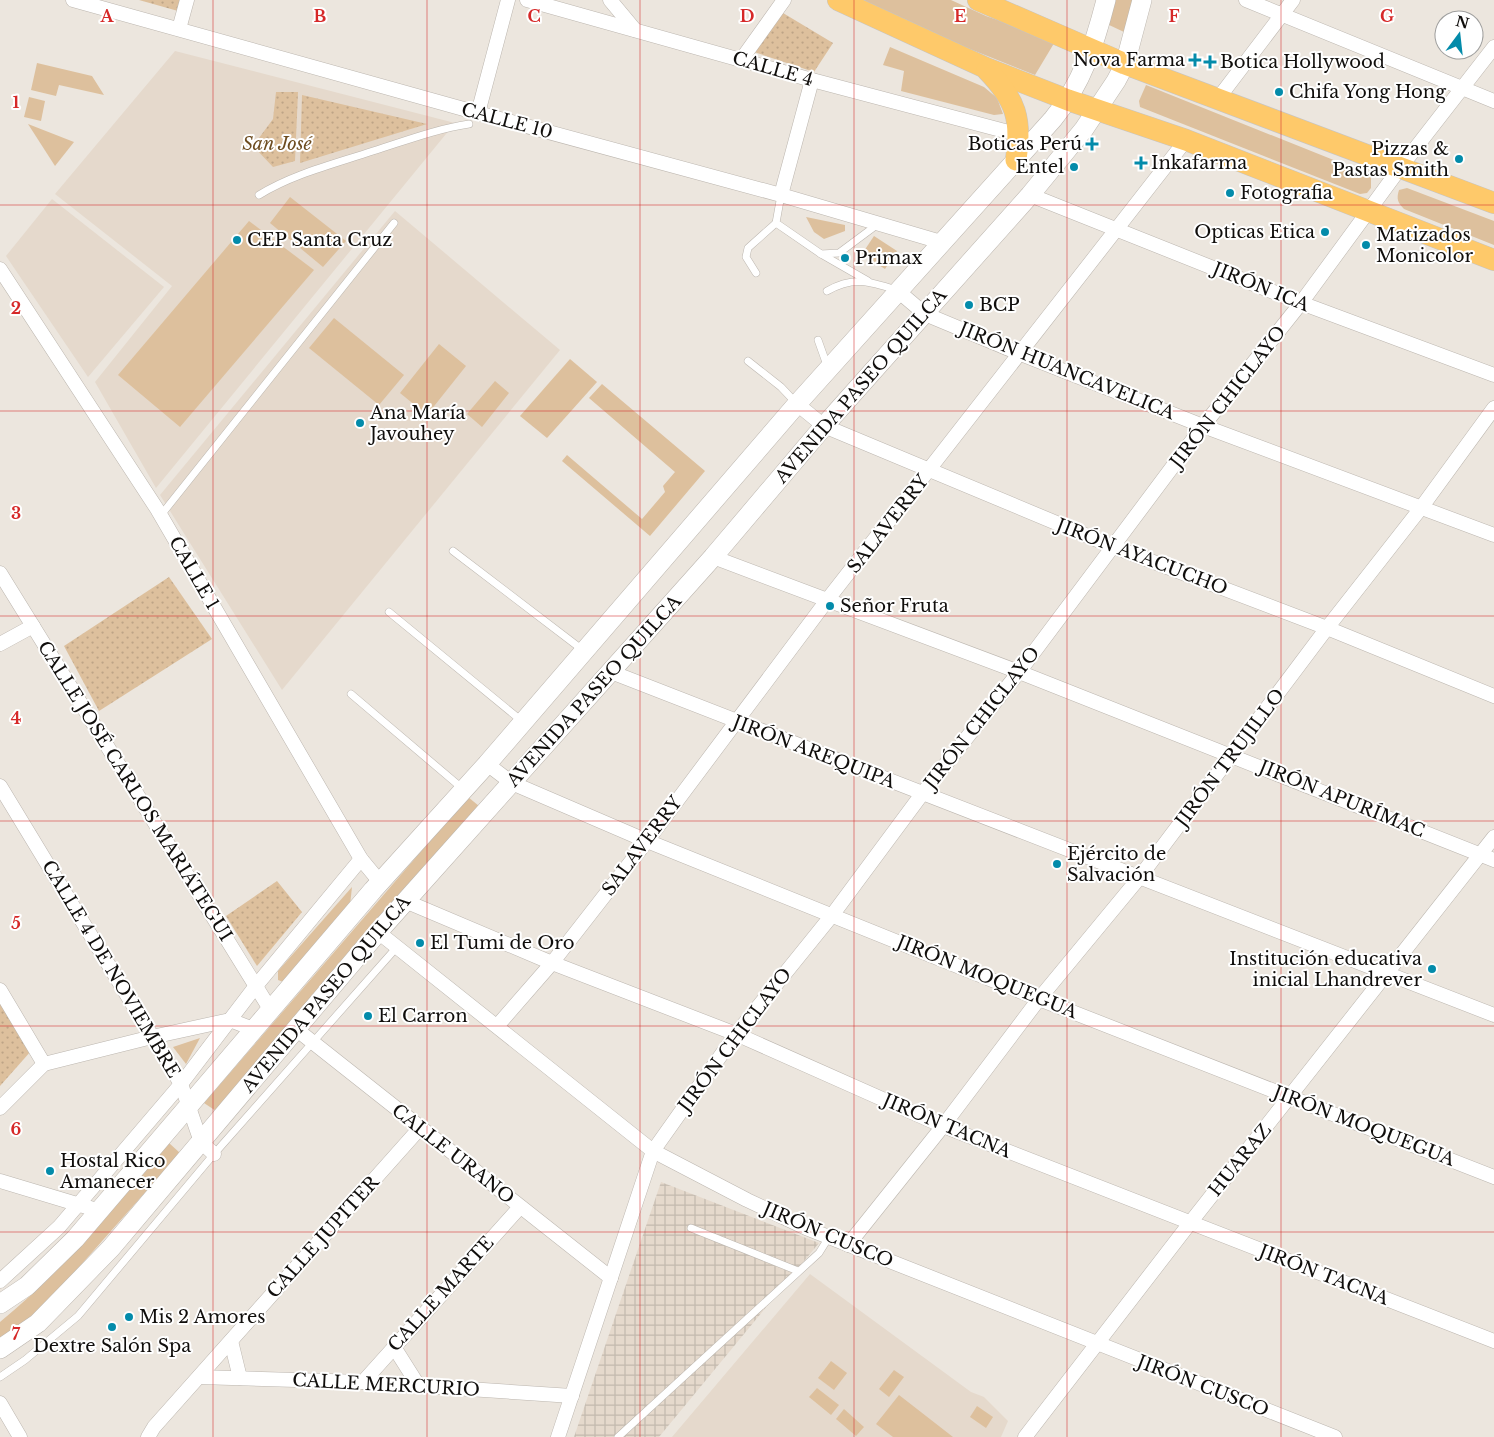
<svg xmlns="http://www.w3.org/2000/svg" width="1494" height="1437" font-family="'Libre Baskerville',serif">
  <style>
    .built { fill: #e5d9cc }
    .industrial { fill: url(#industrial-grid) }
    .grass { fill: #ddc09d }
    .park { fill: url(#park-dots) }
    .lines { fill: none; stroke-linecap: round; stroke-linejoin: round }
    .lane-casing { stroke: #bcb6af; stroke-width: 8 }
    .street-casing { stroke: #bcb6af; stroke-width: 15 }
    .secondary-casing { stroke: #bcb6af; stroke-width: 20 }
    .primary-casing { stroke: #c6c5c5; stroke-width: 22 }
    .lane { stroke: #fff; stroke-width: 7 }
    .street { stroke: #fff; stroke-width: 14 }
    .secondary { stroke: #fff; stroke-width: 19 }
    .primary { stroke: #fec96a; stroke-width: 21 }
    .grid { fill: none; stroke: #d62828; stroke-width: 1; stroke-opacity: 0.55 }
    .poi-dot { fill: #038baa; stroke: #fff; stroke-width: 2 }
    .labels { text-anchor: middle; stroke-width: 4; stroke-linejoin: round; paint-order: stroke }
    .poi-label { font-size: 18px; fill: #100e0c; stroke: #fff; text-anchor: start }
    .street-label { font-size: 18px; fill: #100e0c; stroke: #fff }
    .park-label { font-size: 18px; font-style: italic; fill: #6d4c20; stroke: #fff }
    .grid-label { font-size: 16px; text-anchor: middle; font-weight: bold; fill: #d62828; stroke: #fff; stroke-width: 4; stroke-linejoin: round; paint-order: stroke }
  </style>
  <defs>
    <pattern id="industrial-grid" width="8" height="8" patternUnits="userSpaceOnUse" patternTransform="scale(1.25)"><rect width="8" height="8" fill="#e5d9cc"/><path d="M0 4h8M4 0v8" fill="none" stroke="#c3b9ae"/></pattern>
    <pattern id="park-dots" width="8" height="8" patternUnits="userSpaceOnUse" patternTransform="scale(1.25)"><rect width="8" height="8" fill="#ddc09d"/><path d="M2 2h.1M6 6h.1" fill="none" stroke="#bda486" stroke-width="1.8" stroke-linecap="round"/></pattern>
  </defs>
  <rect width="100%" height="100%" fill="#ece6de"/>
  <g class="built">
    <path d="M175,51l280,72 -299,365 -61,-106 77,-96 -117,-92z"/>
    <path d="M52,199l112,88 -76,90 -82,-121z"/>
    <path d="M395,211l165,139 -278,340 -122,-195z"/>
    <path d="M810,1274l161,118 13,5 24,24 -7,16h-329z"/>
  </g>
  <path class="industrial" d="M661,1182l158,61 -160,194h-85z"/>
  <g class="grass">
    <path d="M864,0h87l35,16 70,24 -21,35 -145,-58z"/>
    <path d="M1113,0h20l-9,32 -17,-8z"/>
    <path d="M890,47l94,40 13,11 6,16 -9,1 -93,-24 3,-20 -21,-6z"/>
    <path d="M37,63l55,13 12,19 -45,-10 -3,11 -25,-6z"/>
    <path d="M1146,85l225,90v13l-4,5 -7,1 -220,-87 -1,-6z"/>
    <path d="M29,97l16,4 -4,20 -17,-4z"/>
    <path d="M28,124l46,18 -19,24z"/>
    <path d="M1407,188l87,33v24l-90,-36c-6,-6 -8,-10 -5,-19z"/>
    <path d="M290,197l56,44 -23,26 -53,-44z"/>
    <path d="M806,217l39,8v6l-21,8 -10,-7z"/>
    <path d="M249,221l65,49 -134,157 -62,-52z"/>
    <path d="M874,236l23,15 -12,18 -23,-15z"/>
    <path d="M334,318l70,57 -25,30 -70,-57z"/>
    <path d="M439,344l27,22 -39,49 -27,-22z"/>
    <path d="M570,359l27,23 -50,56 -27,-22z"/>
    <path d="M495,381l14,12 -27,34 -15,-13z"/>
    <path d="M602,384l103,87 -55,65 -88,-75 5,-6 75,64 23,-27 -2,-6 12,-14 -86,-74z"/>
    <path d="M468,797l11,9 -263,305 -12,-8z"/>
    <path d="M352,887l-2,18 -64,78 -8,-3v-9z"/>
    <path d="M200,1038l-14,26 -13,-17z"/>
    <path d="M169,1143l11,10 -139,157 -41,28v-16c64,-52 116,-117 169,-179z"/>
    <path d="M831,1361l16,12 -13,17 -16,-12z"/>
    <path d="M894,1370l10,7 -15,20 -10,-8z"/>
    <path d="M817,1388l22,17 -8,10 -22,-18z"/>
    <path d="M899,1395l54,42h-60l-17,-13z"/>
    <path d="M977,1406l16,11 -7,11 -16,-11z"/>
    <path d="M844,1409l20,18 -8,9 -20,-17z"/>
  </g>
  <g class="park">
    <path d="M139,0h42l-3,11z"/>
    <path d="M778,10l55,33 -19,29 -66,-22z"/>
    <path d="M276,92h22l-3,69 -22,6 -20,-21 20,-27z"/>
    <path d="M302,95l125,29 -127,39z"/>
    <path d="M169,577l43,62 -113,72 -35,-65z"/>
    <path d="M277,881l25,31 -45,54 -31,-50z"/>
    <path d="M0,1001l31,50 -31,35z"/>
  </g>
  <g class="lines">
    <g class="lane-casing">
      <g id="lane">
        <path d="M259,195c34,-21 75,-31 114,-44 32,-10 63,-22 96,-27"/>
        <path d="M781,195l-5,28 45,31 18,-1 39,-29"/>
        <path d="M821,254l47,27"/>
        <path d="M756,273l-10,-16 2,-9 28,-25"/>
        <path d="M827,291c26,-15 42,-10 69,-1"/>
        <path d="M818,340l10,28"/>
        <path d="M748,361l33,26 16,17"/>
        <path d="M161,515l233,-292"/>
        <path d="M453,551l131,100"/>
        <path d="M389,612l134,110"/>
        <path d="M351,694l112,95"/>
        <path d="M691,1228l107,43"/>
        <path d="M0,1377l25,-17 53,-44 136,-162 183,-207"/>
        <path d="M618,1437l201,-184 10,-16"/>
      </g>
    </g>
    <g class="street-casing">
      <g id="street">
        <path d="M73,0l405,113 303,82 160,47"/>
        <path d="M527,0l285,80 208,55"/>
        <path d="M610,0l25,30"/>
        <path d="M1246,0l248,101"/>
        <path d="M179,29l8,-29"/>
        <path d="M741,60l43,-60"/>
        <path d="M1217,100l76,-100"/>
        <path d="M478,113l30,-113"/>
        <path d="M781,195l31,-115"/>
        <path d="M1030,195l271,108 193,72"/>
        <path d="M0,269l157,240 204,350 19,23"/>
        <path d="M898,291l27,23 96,40 182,72 291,109"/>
        <path d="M797,404l27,22 290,121 213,81 167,68"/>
        <path d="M713,557l306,115 475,188"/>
        <path d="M0,573l270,436"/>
        <path d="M0,644l33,-18"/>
        <path d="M611,672l883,343"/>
        <path d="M487,764l25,19 135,58 392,158 455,178"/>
        <path d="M0,786l181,298 20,58 13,12"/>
        <path d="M405,901l147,62 184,71 207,92 551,215"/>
        <path d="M378,932l275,219 94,49 59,28 529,209"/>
        <path d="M0,990l44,74"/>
        <path d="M498,1025l54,-62 95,-122 181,-242 358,-459"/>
        <path d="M296,1029l315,249"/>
        <path d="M0,1108l44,-44 108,-27 78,-17 23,9"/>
        <path d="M0,1181l100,30"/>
        <path d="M848,1245l95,-119 96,-127 100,-121 188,-250 94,-120 73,-100"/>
        <path d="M0,1281l59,-54 122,-143 74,-97 106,-128"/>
        <path d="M231,1341l9,37"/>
        <path d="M394,1347l24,38"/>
        <path d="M199,1377l164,5 209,14"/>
        <path d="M363,1382l157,-175"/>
        <path d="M0,1403l20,34"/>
        <path d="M148,1437l6,-10 266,-299"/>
        <path d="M558,1437l95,-286 83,-117 97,-120 89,-120 97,-122 184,-246 98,-123 99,-135 94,-121"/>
        <path d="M1025,1437l165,-214 304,-386"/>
      </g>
    </g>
    <g class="secondary-casing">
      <g id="secondary">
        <path d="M0,1304l27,-18 48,-47 298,-349 114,-126 310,-360 256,-285c29,-35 42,-76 53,-119"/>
        <path d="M0,1349l38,-26 73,-75 267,-316 335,-375 111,-131 206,-231 54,-66 32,-48 9,-17 17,-64"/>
      </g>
    </g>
    <g class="primary-casing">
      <g id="primary">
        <path d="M838,0l148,68 82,32 118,40 308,120"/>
        <path d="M978,0l147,64 369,139"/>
        <path d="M987,70c29,30 35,49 29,90"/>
      </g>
    </g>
    <use href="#lane" class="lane"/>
    <use href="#street" class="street"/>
    <use href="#secondary" class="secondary"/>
    <use href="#primary" class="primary"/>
  </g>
  <path class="grid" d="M213,0v1437M427,0v1437M640,0v1437M854,0v1437M1067,0v1437M1281,0v1437M0,205h1494M0,411h1494M0,616h1494M0,821h1494M0,1026h1494M0,1232h1494"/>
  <g class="poi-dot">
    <path d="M1192.5 52.5h5v5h5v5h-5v5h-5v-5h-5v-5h5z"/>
    <path d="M1207.5 54.5h5v5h5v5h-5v5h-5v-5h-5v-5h5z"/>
    <circle cx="1279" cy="92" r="5"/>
    <path d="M1089.5 136.5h5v5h5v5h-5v5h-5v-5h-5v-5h5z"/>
    <circle cx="1459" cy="159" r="5"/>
    <path d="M1138.5 155.5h5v5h5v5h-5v5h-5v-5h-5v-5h5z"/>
    <circle cx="1074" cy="167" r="5"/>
    <circle cx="1230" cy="193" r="5"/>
    <circle cx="1325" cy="232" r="5"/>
    <circle cx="237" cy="240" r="5"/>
    <circle cx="1366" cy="245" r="5"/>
    <circle cx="845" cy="258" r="5"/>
    <circle cx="969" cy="305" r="5"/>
    <circle cx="360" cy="423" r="5"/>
    <circle cx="830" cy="606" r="5"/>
    <circle cx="1057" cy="864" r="5"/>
    <circle cx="420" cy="943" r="5"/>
    <circle cx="1432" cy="969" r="5"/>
    <circle cx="368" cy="1016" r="5"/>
    <circle cx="50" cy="1171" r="5"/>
    <circle cx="129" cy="1317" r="5"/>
    <circle cx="112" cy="1327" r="5"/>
  </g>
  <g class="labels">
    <g class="poi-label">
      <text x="1185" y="66" text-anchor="end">Nova Farma</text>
      <text x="1220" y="68">Botica Hollywood</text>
      <text x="1289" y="98">Chifa Yong Hong</text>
      <text x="1082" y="150" text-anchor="end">Boticas Perú</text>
      <text x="1449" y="155" text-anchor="end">Pizzas &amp;<tspan x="1449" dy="21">Pastas Smith</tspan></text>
      <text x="1151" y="169">Inkafarma</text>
      <text x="1064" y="173" text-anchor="end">Entel</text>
      <text x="1240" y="199">Fotografia</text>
      <text x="1315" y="238" text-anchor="end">Opticas Etica</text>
      <text x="1376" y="241">Matizados<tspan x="1376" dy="21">Monicolor</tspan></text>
      <text x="247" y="246">CEP Santa Cruz</text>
      <text x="855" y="264">Primax</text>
      <text x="979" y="311">BCP</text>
      <text x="370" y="419">Ana María<tspan x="370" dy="21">Javouhey</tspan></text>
      <text x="840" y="612">Señor Fruta</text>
      <text x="1067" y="860">Ejército de<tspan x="1067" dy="21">Salvación</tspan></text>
      <text x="430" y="949">El Tumi de Oro</text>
      <text x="1422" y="965" text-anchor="end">Institución educativa<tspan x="1422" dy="21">inicial Lhandrever</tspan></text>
      <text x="378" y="1022">El Carron</text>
      <text x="60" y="1167">Hostal Rico<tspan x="60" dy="21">Amanecer</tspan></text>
      <text x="139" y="1323">Mis 2 Amores</text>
      <text x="112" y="1352" text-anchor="middle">Dextre Salón Spa</text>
    </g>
    <g class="street-label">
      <text transform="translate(773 69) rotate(16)" y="6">CALLE 4</text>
      <text transform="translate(507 121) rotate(15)" y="6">CALLE 10</text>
      <text transform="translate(1261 287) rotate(22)" y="6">JIRÓN ICA</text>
      <text transform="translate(1067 371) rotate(22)" y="6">JIRÓN HUANCAVELICA</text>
      <text transform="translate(861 386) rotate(-49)" y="6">AVENIDA PASEO QUILCA</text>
      <text transform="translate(1228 397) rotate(-52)" y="6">JIRÓN CHICLAYO</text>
      <text transform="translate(888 524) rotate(-52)" y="6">SALAVERRY</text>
      <text transform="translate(1142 557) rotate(21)" y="6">JIRÓN AYACUCHO</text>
      <text transform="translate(194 573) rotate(60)" y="6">CALLE 1</text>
      <text transform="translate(594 691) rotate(-48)" y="6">AVENIDA PASEO QUILCA</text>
      <text transform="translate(982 718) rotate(-52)" y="6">JIRÓN CHICLAYO</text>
      <text transform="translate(814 752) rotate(21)" y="6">JIRÓN AREQUIPA</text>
      <text transform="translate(1230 758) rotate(-53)" y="6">JIRÓN TRUJILLO</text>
      <text transform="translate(135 791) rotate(58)" y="6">CALLE JOSÉ CARLOS MARIÁTEGUI</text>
      <text transform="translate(1342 799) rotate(22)" y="6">JIRÓN APURÍMAC</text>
      <text transform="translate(642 846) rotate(-53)" y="6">SALAVERRY</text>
      <text transform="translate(111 969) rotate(59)" y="6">CALLE 4 DE NOVIEMBRE</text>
      <text transform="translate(987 977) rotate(22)" y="6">JIRÓN MOQUEGUA</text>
      <text transform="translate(326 994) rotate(-50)" y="6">AVENIDA PASEO QUILCA</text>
      <text transform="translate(735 1040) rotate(-53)" y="6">JIRÓN CHICLAYO</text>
      <text transform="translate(947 1126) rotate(23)" y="6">JIRÓN TACNA</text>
      <text transform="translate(1364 1126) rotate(21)" y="6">JIRÓN MOQUEGUA</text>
      <text transform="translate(453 1154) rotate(38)" y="6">CALLE URANO</text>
      <text transform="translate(1240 1160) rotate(-51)" y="6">HUARAZ</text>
      <text transform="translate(828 1235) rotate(23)" y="6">JIRÓN CUSCO</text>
      <text transform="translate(323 1237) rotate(-48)" y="6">CALLE JUPITER</text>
      <text transform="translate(1324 1275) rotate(21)" y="6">JIRÓN TACNA</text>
      <text transform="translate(441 1294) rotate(-48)" y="6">CALLE MARTE</text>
      <text transform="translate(386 1385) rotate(3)" y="6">CALLE MERCURIO</text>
      <text transform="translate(1203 1386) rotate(21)" y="6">JIRÓN CUSCO</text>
    </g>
    <g class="park-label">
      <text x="277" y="150">San José</text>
    </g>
  </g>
  <g class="grid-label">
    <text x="107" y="22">A</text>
    <text x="320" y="22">B</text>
    <text x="534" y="22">C</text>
    <text x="747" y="22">D</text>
    <text x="960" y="22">E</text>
    <text x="1174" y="22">F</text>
    <text x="1387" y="22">G</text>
    <text x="16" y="108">1</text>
    <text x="16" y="314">2</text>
    <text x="16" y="519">3</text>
    <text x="16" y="724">4</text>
    <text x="16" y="929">5</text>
    <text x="16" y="1135">6</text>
    <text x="16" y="1340">7</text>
  </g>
  <g transform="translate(1459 35) rotate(15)"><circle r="24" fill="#ffffff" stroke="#9f9f9e"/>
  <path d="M0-4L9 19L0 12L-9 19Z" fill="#038baa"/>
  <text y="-8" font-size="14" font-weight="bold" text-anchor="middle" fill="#100e0c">N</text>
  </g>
</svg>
